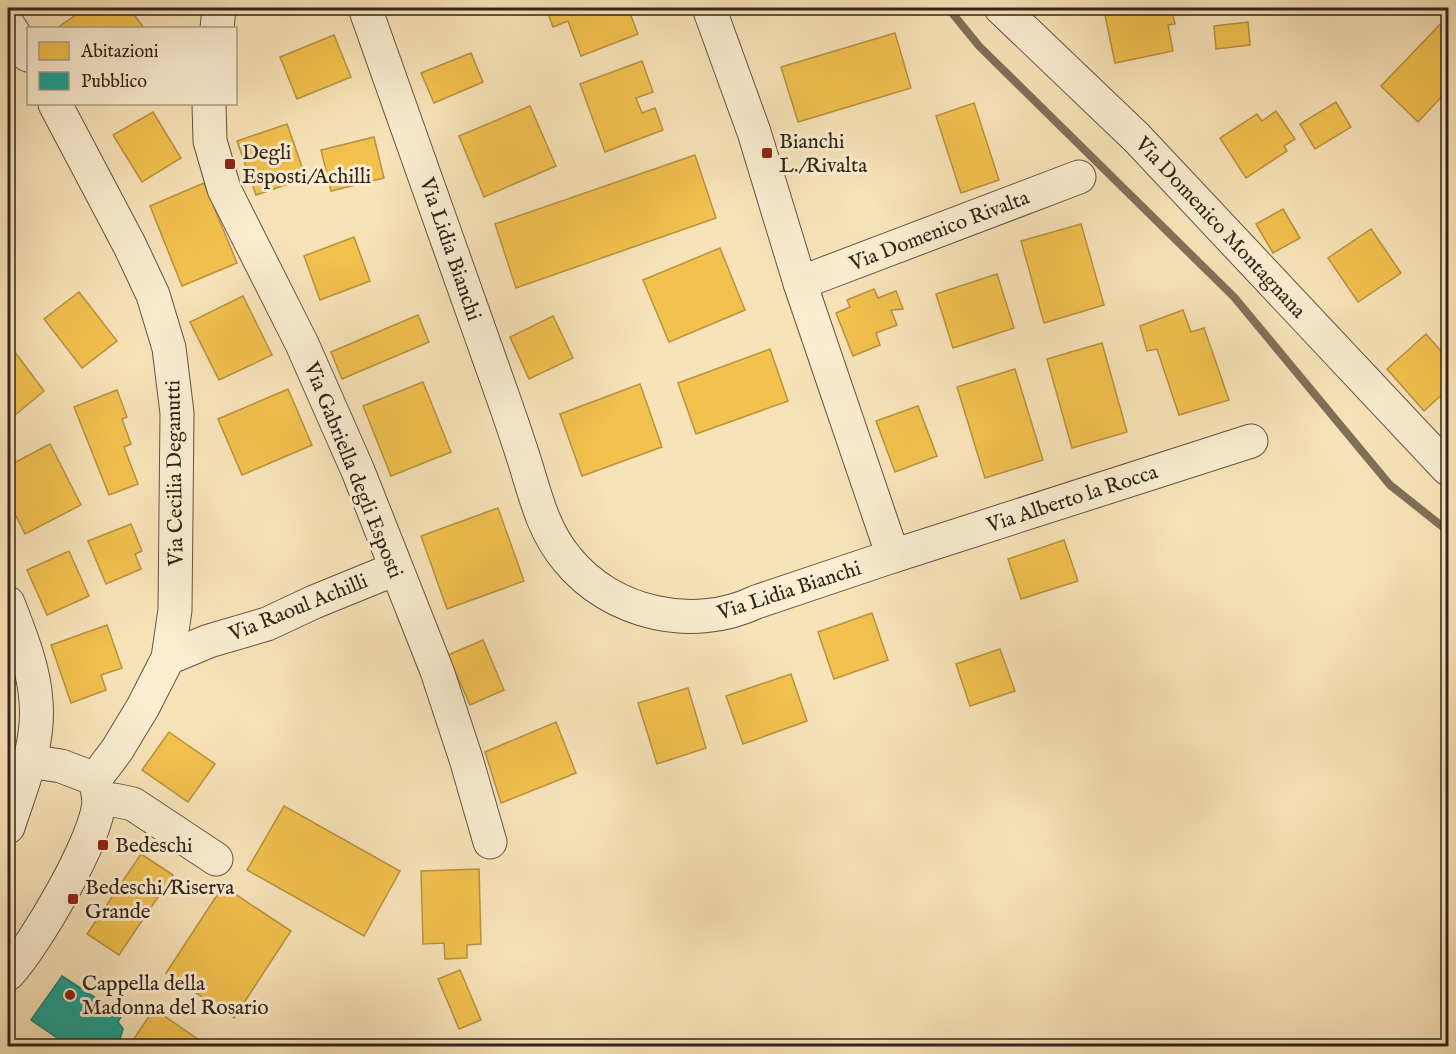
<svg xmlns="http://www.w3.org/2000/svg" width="1456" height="1054" font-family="'IM FELL English',serif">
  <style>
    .homes { fill: #f2c14e; stroke: #b8923e; stroke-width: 1.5 }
    .public { fill: #17a398; stroke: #1f7d72; stroke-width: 1.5 }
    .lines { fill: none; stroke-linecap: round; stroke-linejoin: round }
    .stream { stroke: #807058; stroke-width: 8 }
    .minor-casing { stroke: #635442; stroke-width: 35 }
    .minor { stroke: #faedd1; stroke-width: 33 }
    .poi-dot { fill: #8f2418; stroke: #faedd1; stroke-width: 2 }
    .labels { text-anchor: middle; stroke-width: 6; stroke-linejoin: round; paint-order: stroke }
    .poi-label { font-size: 21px; fill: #31241a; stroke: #faedd1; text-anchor: start }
    .street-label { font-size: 21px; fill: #31241a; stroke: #faedd1 }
  </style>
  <rect width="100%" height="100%" fill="#f8e3b8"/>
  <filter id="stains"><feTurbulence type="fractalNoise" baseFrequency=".00333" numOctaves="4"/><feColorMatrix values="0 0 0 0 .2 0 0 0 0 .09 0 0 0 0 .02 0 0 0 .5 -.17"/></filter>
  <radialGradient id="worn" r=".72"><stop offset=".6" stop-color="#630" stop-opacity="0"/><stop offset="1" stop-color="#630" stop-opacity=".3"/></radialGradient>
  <g class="homes">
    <path d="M86,8h43l15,20h-87z"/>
    <path d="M546,8h82l10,26 -57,22 -13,-35 -15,6z"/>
    <path d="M1117,8h54l4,16 -7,1 5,26 -58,12 -11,-53z"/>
    <path d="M1299,8h14l-8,6z"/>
    <path d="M1448,16v74l-30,32 -37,-36z"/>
    <path d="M1248,22l2,23 -34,4 -2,-23z"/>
    <path d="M895,33l16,55 -113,34 -17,-55z"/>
    <path d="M334,35l17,42 -54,22 -17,-42z"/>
    <path d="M471,53l12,29 -49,21 -13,-30z"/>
    <path d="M642,61l11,31 -17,6 6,15 13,-5 8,22 -58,22 -25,-68z"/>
    <path d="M1336,102l15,25 -36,22 -15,-25z"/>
    <path d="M974,103l25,77 -38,13 -25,-77z"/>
    <path d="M530,106l26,60 -72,31 -25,-61z"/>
    <path d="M1276,111l19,28 -11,7 3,5 -41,27 -26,-40 37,-24 5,7z"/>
    <path d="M153,112l28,46 -39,24 -29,-47z"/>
    <path d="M287,124l19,54 -50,17 -19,-54z"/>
    <path d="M374,137l10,41 -53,13 -10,-41z"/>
    <path d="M695,155l21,63 -200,70 -21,-64z"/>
    <path d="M204,183l33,80 -55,23 -32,-80z"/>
    <path d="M1283,209l17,29 -27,15 -17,-29z"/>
    <path d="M1081,224l23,81 -60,18 -23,-82z"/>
    <path d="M1371,229l30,44 -43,29 -30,-44z"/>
    <path d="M354,237l16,44 -50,19 -16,-44z"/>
    <path d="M720,248l25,62 -76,32 -26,-62z"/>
    <path d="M997,274l17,54 -61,20 -17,-54z"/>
    <path d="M874,289l4,9 18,-7 7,18 -12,1 6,15 -21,8 4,12 -27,11 -17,-43 14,-6 -3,-7z"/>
    <path d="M1448,290v13l-6,-9z"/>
    <path d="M79,292l38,49 -35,27 -38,-49z"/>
    <path d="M243,296l29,59 -53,25 -29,-58z"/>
    <path d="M1183,310l8,22 13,-4 25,72 -50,15 -22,-66 -10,2 -7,-25z"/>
    <path d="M418,315l11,27 -87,37 -11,-27z"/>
    <path d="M553,316l20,42 -44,21 -19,-42z"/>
    <path d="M1426,334l22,25v30l-24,22 -37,-42z"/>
    <path d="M8,343l36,48 -36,30z"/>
    <path d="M1102,343l25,89 -55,16 -25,-89z"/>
    <path d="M770,349l18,52 -92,33 -18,-51z"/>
    <path d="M1015,369l28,91 -58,18 -28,-91z"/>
    <path d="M423,382l28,70 -60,24 -28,-70z"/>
    <path d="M640,384l22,63 -80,29 -22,-62z"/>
    <path d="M288,389l24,56 -70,30 -24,-56z"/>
    <path d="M117,390l10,27 -5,2 9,25 -7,3 14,37 -29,11 -35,-88z"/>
    <path d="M918,406l19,50 -42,16 -19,-51z"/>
    <path d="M50,444l31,61 -56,29 -17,-34v-34z"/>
    <path d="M498,508l26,73 -77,28 -26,-73z"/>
    <path d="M131,524l11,27 -7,3 6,15 -35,15 -18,-43z"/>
    <path d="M1064,540l14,41 -57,18 -13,-40z"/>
    <path d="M69,551l20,45 -42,19 -20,-45z"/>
    <path d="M872,613l16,47 -54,19 -16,-47z"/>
    <path d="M107,625l15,43 -21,7 5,15 -35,13 -20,-58z"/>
    <path d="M483,640l21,50 -34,15 -22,-50z"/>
    <path d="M1000,649l15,42 -45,15 -14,-42z"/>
    <path d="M791,674l16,47 -64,23 -17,-48z"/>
    <path d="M688,688l18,60 -49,16 -19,-61z"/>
    <path d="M556,722l20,51 -75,30 -16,-51z"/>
    <path d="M169,732l46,32 -27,38 -46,-32z"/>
    <path d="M284,806l116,65 -36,65 -117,-66z"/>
    <path d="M141,854l32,21 -54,80 -32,-21z"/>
    <path d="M479,869l2,75 -14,1v13l-22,1 -1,-16 -21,1 -2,-73z"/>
    <path d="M223,886l68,45 -57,87 -68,-45z"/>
    <path d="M460,970l21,50 -22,9 -21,-50z"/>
    <path d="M154,1009l54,37h-79z"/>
  </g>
  <path class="public" d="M62,976l60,39 -4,7 5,7 -3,10 -6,6 -45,1 -38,-26z"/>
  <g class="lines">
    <path class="stream" d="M948,8l31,38 255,251 156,188 58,46"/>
    <g class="minor-casing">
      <g id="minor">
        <path d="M365,8c47,130 93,261 139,392 8,23 16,46 23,69 10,33 18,64 40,90 44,55 127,73 189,43l137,-46 -93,-273 -46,-151 -45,-124"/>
        <path d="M1001,8l136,130 311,331"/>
        <path d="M8,25l20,30"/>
        <path d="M217,28l2,-20"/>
        <path d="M55,104l75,142 23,49 16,53 8,65 -2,197 -7,48 -25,49 -26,43 -22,29"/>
        <path d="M209,104l1,37 14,48 78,155 56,127 79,200 29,88 24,83"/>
        <path d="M800,283l279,-106"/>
        <path d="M893,556l358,-115"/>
        <path d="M8,603c12,31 26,65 28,98 4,43 -15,86 -28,126"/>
        <path d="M168,658l41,-17 58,-17 47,-22 81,-33"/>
        <path d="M29,761l32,5 34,13"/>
        <path d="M99,801l15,-1 19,4 83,55"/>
        <path d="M8,974c27,-29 88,-133 91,-172 0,-7 -3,-16 -4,-23"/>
      </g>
    </g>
    <use href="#minor" class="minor"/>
  </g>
  <g class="poi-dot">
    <rect x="761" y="147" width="12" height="12" rx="3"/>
    <rect x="224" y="158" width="12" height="12" rx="3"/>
    <rect x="97" y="839" width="12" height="12" rx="3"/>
    <rect x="67" y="893" width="12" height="12" rx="3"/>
    <circle cx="70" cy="995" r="6"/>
  </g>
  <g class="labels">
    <g class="poi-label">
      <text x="779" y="148">Bianchi<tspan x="779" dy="24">L./Rivalta</tspan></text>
      <text x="242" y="159">Degli<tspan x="242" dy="24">Esposti/Achilli</tspan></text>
      <text x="115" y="852">Bedeschi</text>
      <text x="85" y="894">Bedeschi/Riserva<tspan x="85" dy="24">Grande</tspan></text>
      <text x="82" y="990">Cappella della<tspan x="82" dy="24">Madonna del Rosario</tspan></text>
    </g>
    <g class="street-label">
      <text transform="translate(1221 227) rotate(47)" y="7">Via Domenico Montagnana</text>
      <text transform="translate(939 230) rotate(-21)" y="7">Via Domenico Rivalta</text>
      <text transform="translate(451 249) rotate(71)" y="7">Via Lidia Bianchi</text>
      <text transform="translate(354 470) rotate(68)" y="7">Via Gabriella degli Esposti</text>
      <text transform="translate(174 473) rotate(-91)" y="7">Via Cecilia Deganutti</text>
      <text transform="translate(1072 498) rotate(-18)" y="7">Via Alberto la Rocca</text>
      <text transform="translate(789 590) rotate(-18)" y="7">Via Lidia Bianchi</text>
      <text transform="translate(298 607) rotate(-22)" y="7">Via Raoul Achilli</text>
    </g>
  </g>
  <rect width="1456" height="1054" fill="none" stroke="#f8e3b8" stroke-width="30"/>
  <rect x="9" y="9" width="1438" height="1036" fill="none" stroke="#31241a" stroke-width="3"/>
  <rect x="15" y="15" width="1426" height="1024" fill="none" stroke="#31241a" stroke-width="1.5"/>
  <rect x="27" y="27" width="210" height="78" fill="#faedd1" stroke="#aa9d88" stroke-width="1.5"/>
  <rect x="39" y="42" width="30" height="18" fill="#f2c14e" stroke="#aa9d88" stroke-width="1.5"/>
  <text x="81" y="57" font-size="18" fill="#31241a">Abitazioni</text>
  <rect x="39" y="72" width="30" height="18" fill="#17a398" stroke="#aa9d88" stroke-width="1.5"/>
  <text x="81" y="87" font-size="18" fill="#31241a">Pubblico</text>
  <rect width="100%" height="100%" filter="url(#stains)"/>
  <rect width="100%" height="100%" fill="url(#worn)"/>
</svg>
